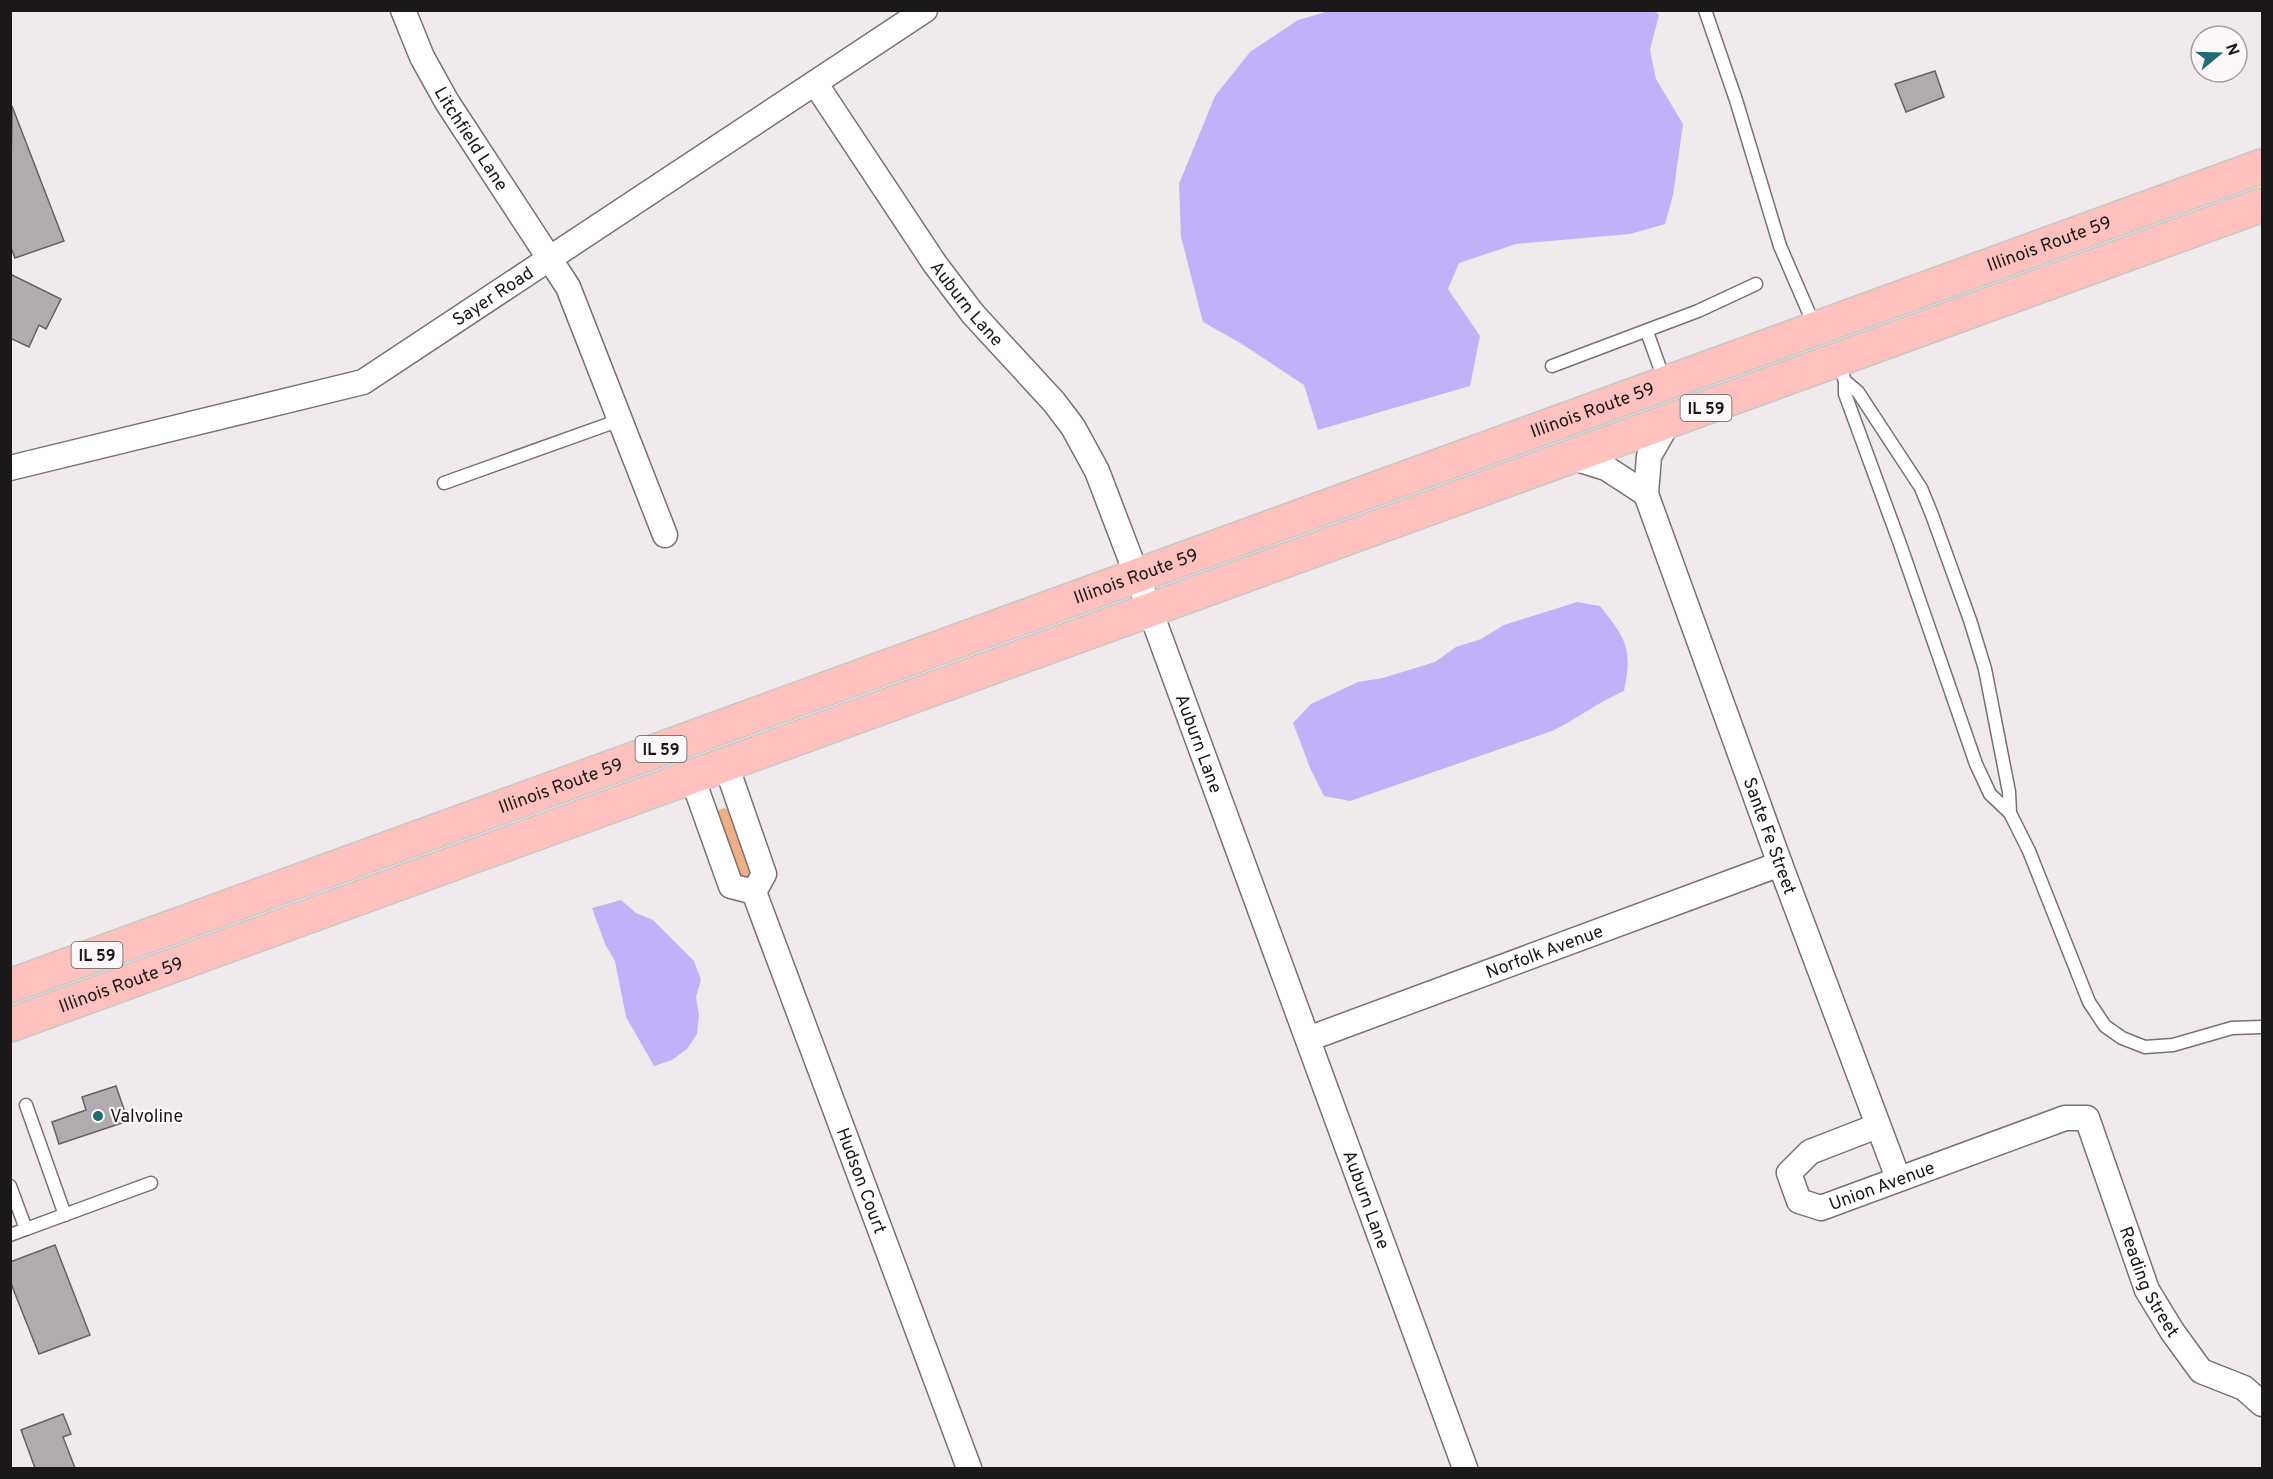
<svg xmlns="http://www.w3.org/2000/svg" width="2273" height="1479" font-family="Overpass,sans-serif">
  <style>
    .green { fill: #f0af85 }
    .water { fill: #c2b1f8 }
    .building { fill: #afabaf; stroke: #656165; stroke-width: 1.5 }
    .lines { fill: none; stroke-linecap: round; stroke-linejoin: round }
    .lane-casing { stroke: #787274; stroke-width: 15 }
    .street-casing { stroke: #787274; stroke-width: 27 }
    .primary-casing { stroke: #c8c8c8; stroke-width: 36 }
    .lane { stroke: #fff; stroke-width: 12 }
    .street { stroke: #fff; stroke-width: 24 }
    .primary { stroke: #fec1be; stroke-width: 33 }
    .poi-dot { fill: #216b74; stroke: #fef7f9; stroke-width: 2 }
    .labels { text-anchor: middle; stroke-width: 4.5; stroke-linejoin: round; paint-order: stroke }
    .shield { fill: #fef7f9; stroke: #5e5b5c; stroke-width: 1.5 }
    .shield-label { font-size: 16px; font-weight: bold; fill: #1a1819 }
    .street-label { font-size: 18px; fill: #1a1819; stroke: #fef7f9 }
    .poi-label { font-size: 18px; fill: #1a1819; stroke: #fef7f9; text-anchor: start }
  </style>
  <rect width="100%" height="100%" fill="#f0eaec"/>
  <path class="green" d="M724,808l7,3 22,60 -5,8 -8,-1 -23,-63 2,-5z"/>
  <g class="water">
    <path d="M1329,11h326l4,4 -9,35 6,29 27,45 -10,71 -8,29 -35,10 -114,10 -57,19 -11,26 32,47 -10,50 -152,44 -14,-45 -62,-41 -39,-22 -22,-85 -2,-53 36,-88 35,-44 48,-32z"/>
    <path d="M1577,602l23,4c26,33 33,42 24,85 -26,11 -47,28 -72,40l-202,70 -26,-5 -13,-26 -18,-47 18,-19 47,-22 25,-4 52,-16 21,-15 25,-8 23,-14z"/>
    <path d="M621,900l15,13 17,7 41,41 7,19 -5,17 3,18 -2,19 -10,15 -15,11 -18,6 -28,-49 -11,-56 -10,-17 -13,-36z"/>
  </g>
  <g class="building">
    <path d="M1935,71l9,26 -38,15 -11,-28z"/>
    <path d="M12,106l52,135 -49,17 -5,-13z"/>
    <path d="M10,274l51,25 -15,30 -7,-4 -10,22 -19,-9z"/>
    <path d="M116,1086l12,35 -69,23 -7,-22 34,-12 -4,-13z"/>
    <path d="M55,1245l35,90 -51,19 -29,-73v-19z"/>
    <path d="M63,1414l8,20 -8,3 12,31h-40l-14,-38z"/>
  </g>
  <g class="lines">
    <g class="lane-casing">
      <g id="lane">
        <path d="M1705,10l31,90 44,146 35,81"/>
        <path d="M1647,332l18,50"/>
        <path d="M1838,361l7,20 13,11 63,96 11,27 38,105 15,49 24,123 1,21 19,38 60,151 16,24 17,12 23,9 28,-2 59,-17 30,-1"/>
        <path d="M1552,366l146,-55 58,-27"/>
        <path d="M1845,381v13l55,150 76,220 14,30 20,19"/>
        <path d="M444,483l176,-63"/>
        <path d="M26,1105l39,110"/>
        <path d="M10,1186l16,43 -16,6"/>
        <path d="M26,1229l125,-46"/>
      </g>
    </g>
    <g class="street-casing">
      <g id="street">
        <path id="s1" d="M403,10l19,47 25,45 121,185 97,248"/>
        <path id="s2" d="M815,83l120,181 38,50 81,88 19,25 24,44 53,139 315,858"/>
        <path id="s3" d="M1669,421l-20,35 -3,38 134,370 118,314"/>
        <path d="M1571,457l35,11 40,26"/>
        <path id="s4" d="M10,468l353,-86 562,-372"/>
        <path d="M726,765l38,109 -10,18"/>
        <path d="M692,777l39,109 23,6"/>
        <path id="s5" d="M754,892l215,576"/>
        <path id="s6" d="M1308,1039l472,-175"/>
        <path id="s7" d="M1877,1126l-67,26 -21,21 10,28 22,7 244,-90h22l60,172 25,41 29,40 43,17 18,16"/>
      </g>
    </g>
    <g class="primary-casing">
      <g id="primary">
        <path id="s8" d="M10,986l2252,-820"/>
        <path id="s9" d="M10,1025l2252,-820"/>
      </g>
    </g>
    <use href="#lane" class="lane"/>
    <use href="#street" class="street"/>
    <use href="#primary" class="primary"/>
  </g>
  <circle class="poi-dot" cx="98" cy="1116" r="6"/>
  <g class="labels">
    <g class="shield">
      <rect x="1680.5" y="395" width="51" height="26" rx="4.5"/>
      <rect x="635.5" y="736" width="51" height="26" rx="4.5"/>
      <rect x="71.5" y="942" width="51" height="26" rx="4.5"/>
    </g>
    <g class="shield-label">
      <text x="1706" y="414">IL 59</text>
      <text x="661" y="755">IL 59</text>
      <text x="97" y="961">IL 59</text>
    </g>
    <g class="street-label">
      <text dy="6" stroke="none"><textPath href="#s1" startOffset="146">Litchfield Lane</textPath></text>
      <text dy="6" stroke="none"><textPath href="#s8" startOffset="2170">Illinois Route 59</textPath></text>
      <text dy="6" stroke="none"><textPath href="#s4" startOffset="519">Sayer Road</textPath></text>
      <text dy="6" stroke="none"><textPath href="#s2" startOffset="268">Auburn Lane</textPath></text>
      <text dy="6" stroke="none"><textPath href="#s8" startOffset="1684">Illinois Route 59</textPath></text>
      <text dy="6" stroke="none"><textPath href="#s8" startOffset="1198">Illinois Route 59</textPath></text>
      <text dy="6" stroke="none"><textPath href="#s2" startOffset="772">Auburn Lane</textPath></text>
      <text dy="6" stroke="none"><textPath href="#s8" startOffset="586">Illinois Route 59</textPath></text>
      <text dy="6" stroke="none"><textPath href="#s3" startOffset="442">Sante Fe Street</textPath></text>
      <text dy="6" stroke="none"><textPath href="#s6" startOffset="252">Norfolk Avenue</textPath></text>
      <text dy="6" stroke="none"><textPath href="#s9" startOffset="118">Illinois Route 59</textPath></text>
      <text dy="6" stroke="none"><textPath href="#s5" startOffset="308">Hudson Court</textPath></text>
      <text dy="6" stroke="none"><textPath href="#s7" startOffset="219">Union Avenue</textPath></text>
      <text dy="6" stroke="none"><textPath href="#s2" startOffset="1258">Auburn Lane</textPath></text>
      <text dy="6" stroke="none"><textPath href="#s7" startOffset="612">Reading Street</textPath></text>
    </g>
    <g class="poi-label">
      <text x="110" y="1122">Valvoline</text>
    </g>
  </g>
  <rect width="2273" height="1479" fill="none" stroke="#1a1819" stroke-width="24"/>
  <g transform="translate(2219 54) rotate(71)"><circle r="28" fill="#fef7f9" stroke="#a39e9f" stroke-width="1.5"/>
  <path d="M0-4.5L10 22L0 15L-10 22Z" fill="#216b74"/>
  <text y="-9" font-size="16" font-weight="bold" text-anchor="middle" fill="#1a1819">N</text>
  </g>
</svg>
